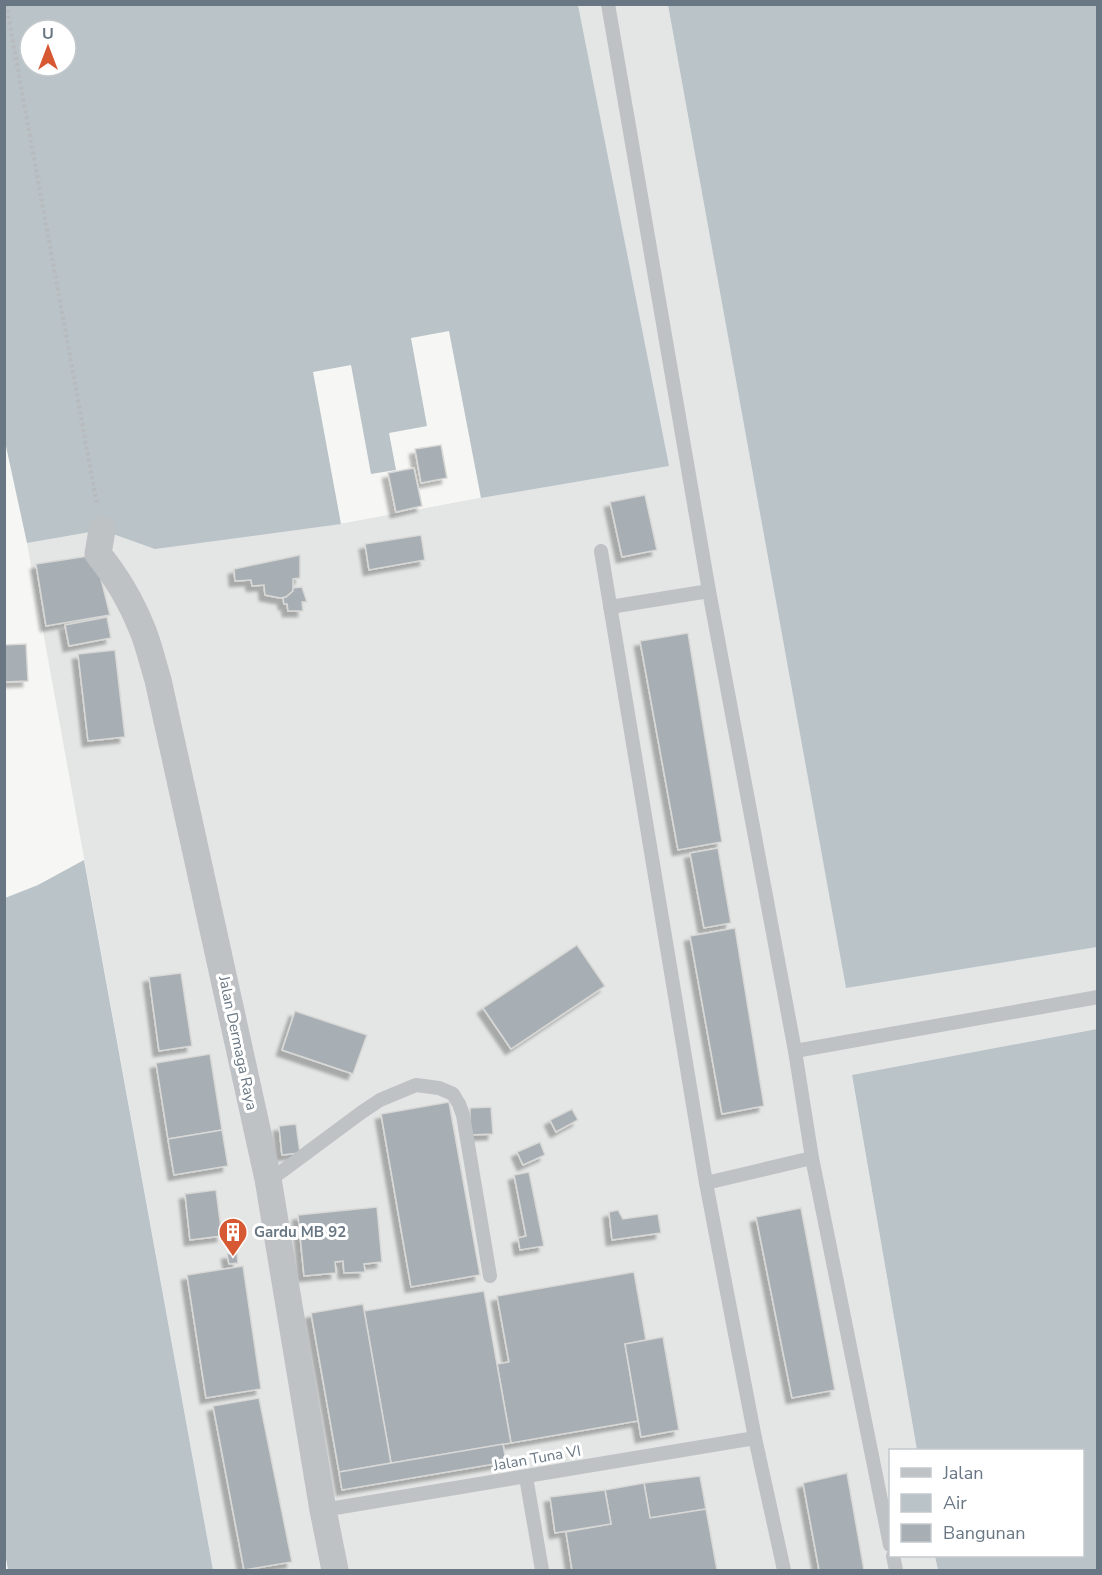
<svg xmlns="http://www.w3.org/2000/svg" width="1102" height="1575" font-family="'Nunito Sans',sans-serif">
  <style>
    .built { fill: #e4e5e5 }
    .water { fill: #b9c3c8; fill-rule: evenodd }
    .pier { fill: #f6f6f4 }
    .building { fill: #a8afb4; stroke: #d8d8d6; stroke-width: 1.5; filter: url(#shadow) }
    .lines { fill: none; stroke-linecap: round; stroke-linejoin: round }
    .path { stroke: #b8bbbd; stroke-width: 4; stroke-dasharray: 3 3; stroke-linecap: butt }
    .service { stroke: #bec2c5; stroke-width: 14 }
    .minor { stroke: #bec2c5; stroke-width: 27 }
    .labels { text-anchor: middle; stroke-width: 6; stroke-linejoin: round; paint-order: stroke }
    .street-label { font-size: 15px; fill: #687783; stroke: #fff }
    .poi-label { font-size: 15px; font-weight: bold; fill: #687783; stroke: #fff; text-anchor: start }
  </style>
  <defs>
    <filter id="shadow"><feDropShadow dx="-5.5" dy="5.5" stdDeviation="1.5" flood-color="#0004"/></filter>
  </defs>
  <rect width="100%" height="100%" fill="#f6f6f4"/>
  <path class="built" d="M578,5h90l178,982 251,-40v82l-245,47 65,374h-27v106h45l3,14h-725l-186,-1027 75,-13 239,-6 140,-26 187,-32z"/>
  <g class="water">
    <path d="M4,5h574l91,461 -188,32 -140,26 -186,25 -53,-19 -75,13 -23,-106zM30,30h36v36h-36z"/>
    <path d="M668,5h429v942l-251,41z"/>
    <path d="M84,860l129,710h-205l-4,-23 1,-649 33,-13z"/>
    <path d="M1097,1029v541h-159l-3,-14h147v-106h-165l-65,-375z"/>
  </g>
  <path class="pier" d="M449,331l32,167 -140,26 -28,-152 38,-7 20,109 25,-4 -7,-37 38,-7 -16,-88z"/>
  <g class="building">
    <path d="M441,445l6,33 -26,5 -6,-34z"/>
    <path d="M414,468l8,38 -26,6 -8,-39z"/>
    <path d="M645,495l12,55 -35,7 -12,-55z"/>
    <path d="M421,535l4,25 -56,10 -4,-26z"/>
    <path d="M95,555l15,60 -64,11 -10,-62z"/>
    <path d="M300,555v23l-7,1v12l-7,6 -6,1 -15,-3 -1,-10 -12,1 -1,-6 -16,1 -1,-12z"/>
    <path d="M302,587l5,15h-5l1,9h-15l-1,-7h-3l-1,-6 3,-1 7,-6v-3z"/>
    <path d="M107,617l4,21 -42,8 -4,-21z"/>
    <path d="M688,633l34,209 -44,8 -38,-209z"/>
    <path d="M26,644l2,37 -24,1v-37z"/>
    <path d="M115,650l10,87 -37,4 -10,-87z"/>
    <path d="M718,848l13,75 -27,5 -14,-75z"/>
    <path d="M735,928l29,178 -42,8 -32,-178z"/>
    <path d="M577,945l28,41 -94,63 -28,-41z"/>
    <path d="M181,973l11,73 -33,5 -10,-74z"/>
    <path d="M295,1011l72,24 -14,39 -71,-24z"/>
    <path d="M210,1054l12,76 -54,9 -12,-76z"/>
    <path d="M449,1102l31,173 -69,12 -30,-173z"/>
    <path d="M491,1107l2,27 -23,1v-27z"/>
    <path d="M572,1109l6,11 -22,12 -6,-12z"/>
    <path d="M296,1124l4,29 -18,2 -3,-29z"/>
    <path d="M222,1130l6,36 -54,9 -6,-36z"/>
    <path d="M540,1142l5,13 -22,10 -6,-13z"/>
    <path d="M529,1172l15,74 -24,4 -2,-12 8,-2 -12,-61z"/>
    <path d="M216,1190l6,46 -32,4 -5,-46z"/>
    <path d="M377,1207l5,55 -18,2 1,8 -21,1 -1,-12 -8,1 1,11 -32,3 -6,-61z"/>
    <path d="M801,1208l34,182 -43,8 -36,-181z"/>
    <path d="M618,1210l5,9 35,-5 3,19 -49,7 -3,-28z"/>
    <path d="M237,1253l1,10 -9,1 -2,-10z"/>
    <path d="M243,1266l18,123 -55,9 -19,-123z"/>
    <path d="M634,1272l12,68 -21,4 13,77 -127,22 -14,-79 12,-2 -12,-66z"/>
    <path d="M484,1291l27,152 -120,20 -27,-152z"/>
    <path d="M363,1304l28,159 -52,9 -28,-159z"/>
    <path d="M663,1337l16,93 -38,7 -16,-93z"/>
    <path d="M259,1398l33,164 -48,8 -31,-164z"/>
    <path d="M503,1444l3,18 -164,28 -3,-18z"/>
    <path d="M847,1473l17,97h-45l-16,-87z"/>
    <path d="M700,1476l6,33 -56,9 -6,-35z"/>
    <path d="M644,1483l6,35 56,-9 11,61h-145l-6,-38 45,-8 -6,-34z"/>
    <path d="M605,1490l6,34 -56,9 -5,-36z"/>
  </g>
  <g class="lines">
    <path class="path" d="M6,4l91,501"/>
    <g class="service">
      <path d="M608,4l101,587 86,460 17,107 78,387"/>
      <path d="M601,551l105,632 49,255 29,132"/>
      <path d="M610,607l99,-16"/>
      <path d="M795,1051l303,-54"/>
      <path d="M268,1179l13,-7 81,-60 18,-12 36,-15 23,3 14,6 6,10 4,11 27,161"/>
      <path d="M706,1183l106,-25"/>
      <path d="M526,1477l16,93"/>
      <path d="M323,1510l432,-72"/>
      <path d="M893,1556l3,14"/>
    </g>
    <path class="minor" d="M102,530l-4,24c19,23 34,49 45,77 6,15 10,33 15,49l110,499 55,331 12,60"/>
  </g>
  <defs>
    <g id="building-pin" transform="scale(1.5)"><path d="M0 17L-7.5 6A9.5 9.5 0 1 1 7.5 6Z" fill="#d75933" stroke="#fff"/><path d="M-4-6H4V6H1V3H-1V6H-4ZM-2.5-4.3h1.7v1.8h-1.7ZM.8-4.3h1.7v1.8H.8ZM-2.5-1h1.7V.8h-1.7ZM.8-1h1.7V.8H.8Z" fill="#fff"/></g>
  </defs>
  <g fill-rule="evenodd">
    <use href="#building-pin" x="233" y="1232"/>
  </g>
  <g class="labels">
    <g class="street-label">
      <text transform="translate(238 1043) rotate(78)" y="5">Jalan Dermaga Raya</text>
      <text transform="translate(537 1458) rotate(-10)" y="5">Jalan Tuna VI</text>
    </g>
    <g class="poi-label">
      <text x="254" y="1237">Gardu MB 92</text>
    </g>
  </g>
  <rect width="1102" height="1575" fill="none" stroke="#687783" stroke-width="12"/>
  <rect x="889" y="1449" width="195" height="108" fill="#ffffff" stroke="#c3c9cd" stroke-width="1.5"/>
  <rect x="901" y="1468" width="30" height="9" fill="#bec2c5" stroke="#c3c9cd" stroke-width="1.5"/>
  <text x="943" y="1479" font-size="18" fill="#687783">Jalan</text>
  <rect x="901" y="1494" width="30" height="18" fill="#b9c3c8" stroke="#c3c9cd" stroke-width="1.5"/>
  <text x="943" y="1509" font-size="18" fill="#687783">Air</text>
  <rect x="901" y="1524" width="30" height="18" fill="#a8afb4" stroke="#c3c9cd" stroke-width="1.5"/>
  <text x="943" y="1539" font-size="18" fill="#687783">Bangunan</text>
  <g transform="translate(48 48)"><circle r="28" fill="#ffffff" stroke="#c3c9cd" stroke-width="1.5"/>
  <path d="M0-4.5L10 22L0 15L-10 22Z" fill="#d75933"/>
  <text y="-9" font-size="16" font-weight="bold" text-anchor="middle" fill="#687783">U</text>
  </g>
</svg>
